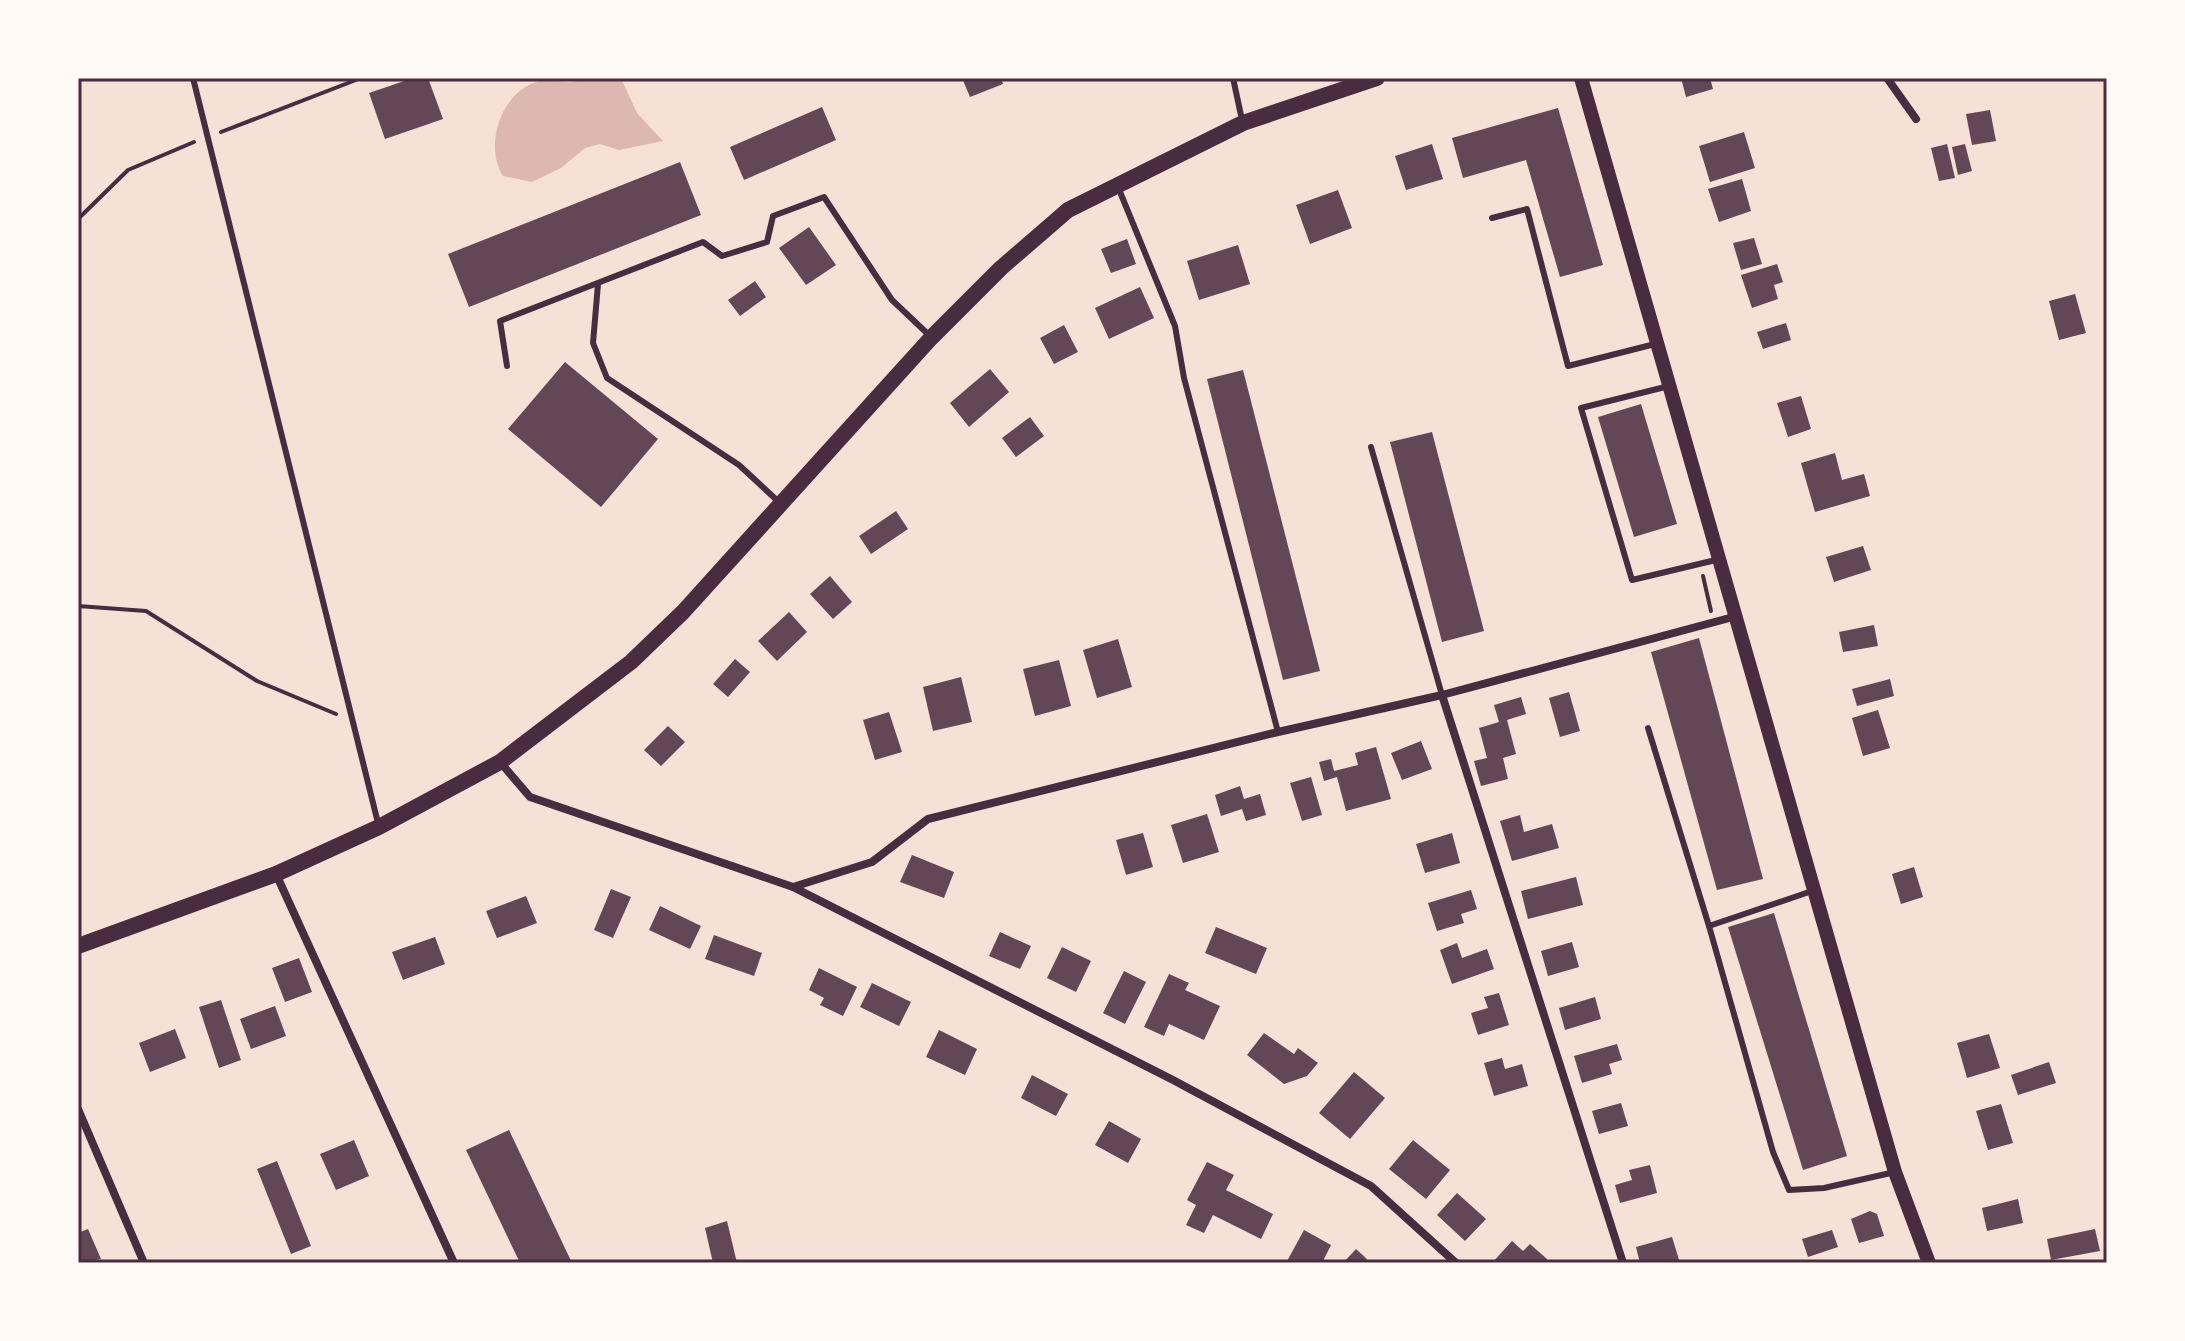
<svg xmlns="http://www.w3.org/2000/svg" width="2185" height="1341" font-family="Spectral,serif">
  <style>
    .water { fill: #dcb8b0 }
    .building { fill: #644757 }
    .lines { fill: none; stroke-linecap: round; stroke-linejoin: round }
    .path { stroke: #4a2c40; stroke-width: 4 }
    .service { stroke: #4a2c40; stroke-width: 6 }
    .minor { stroke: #4a2c40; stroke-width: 8 }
    .tertiary { stroke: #4a2c40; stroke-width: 14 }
    .secondary { stroke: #4a2c40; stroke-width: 16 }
    .neatline { fill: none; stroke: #4a2c40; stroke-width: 3 }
  </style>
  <rect width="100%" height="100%" fill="#f7e1d7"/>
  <path class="water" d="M585,78h36l16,35 26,28 -44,9 -19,-6 -15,4 -24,20 -29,14 -29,-6c-19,-30 -3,-82 33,-94 17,-6 32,6 49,-4z"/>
  <g class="building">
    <path d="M413,78h15l15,41 -58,20 -16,-46z"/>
    <path d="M962,78h39l2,6 -33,13z"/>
    <path d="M1681,78h29l3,11 -27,8z"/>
    <path d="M822,107l14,33 -92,40 -14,-33z"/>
    <path d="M1558,108l45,157 -43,12 -34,-117 -63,18 -11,-40z"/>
    <path d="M1990,110l6,31 -24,4 -6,-31z"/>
    <path d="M1744,132l11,36 -45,14 -11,-36z"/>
    <path d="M1432,144l11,35 -37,11 -11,-34z"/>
    <path d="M1947,144l8,34 -16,3 -8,-33z"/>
    <path d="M1965,144l7,27 -14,4 -6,-28z"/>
    <path d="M680,162l21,53 -232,92 -21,-53z"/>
    <path d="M1742,179l9,32 -32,11 -11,-33z"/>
    <path d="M1338,190l14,38 -42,16 -14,-39z"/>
    <path d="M809,227l27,38 -30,20 -27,-37z"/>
    <path d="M1754,238l8,26 -21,6 -8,-27z"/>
    <path d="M1127,239l9,25 -25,9 -10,-24z"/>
    <path d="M1238,245l12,39 -51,16 -12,-39z"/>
    <path d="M1777,264l6,18 -9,3 4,14 -26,9 -11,-33z"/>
    <path d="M755,281l11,16 -26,19 -12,-16z"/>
    <path d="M1140,287l14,31 -45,21 -14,-31z"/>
    <path d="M2075,294l11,39 -27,7 -10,-39z"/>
    <path d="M1786,323l5,17 -28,9 -6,-17z"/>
    <path d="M1064,325l14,27 -24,12 -14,-26z"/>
    <path d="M565,362l93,77 -57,68 -93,-78z"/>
    <path d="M990,369l19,23 -40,35 -19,-24z"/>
    <path d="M1243,370l77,301 -37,9 -76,-301z"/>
    <path d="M1801,396l10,33 -23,8 -11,-34z"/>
    <path d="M1641,404l36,120 -43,13 -36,-120z"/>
    <path d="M1030,417l14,19 -28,21 -14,-19z"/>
    <path d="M1432,432l52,199 -42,11 -52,-200z"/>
    <path d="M1835,453l7,27 22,-6 6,22 -55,16 -14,-49z"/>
    <path d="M896,511l12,18 -37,25 -12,-18z"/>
    <path d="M1863,546l8,24 -37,12 -8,-25z"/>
    <path d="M830,576l22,26 -19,17 -23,-25z"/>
    <path d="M789,612l18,20 -30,29 -19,-20z"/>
    <path d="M1874,625l4,21 -35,6 -4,-20z"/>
    <path d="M1699,638l64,241 -46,11 -66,-238z"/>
    <path d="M1118,639l14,48 -35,11 -14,-48z"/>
    <path d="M735,659l15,13 -22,25 -15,-13z"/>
    <path d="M1059,660l12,46 -36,10 -12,-47z"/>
    <path d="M961,677l11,45 -39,9 -10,-44z"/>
    <path d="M1890,679l4,17 -37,10 -5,-17z"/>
    <path d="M1569,692l11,39 -20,6 -11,-39z"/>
    <path d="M1521,697l5,17 -19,6 9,34 -13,4 5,21 -27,7 -7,-25 13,-3 -8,-30 20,-6 -5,-17z"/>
    <path d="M1878,710l12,38 -27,8 -11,-38z"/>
    <path d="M889,712l13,40 -27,8 -12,-40z"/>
    <path d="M668,726l17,16 -24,24 -17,-16z"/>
    <path d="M1421,741l11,28 -30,11 -11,-27z"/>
    <path d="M1376,747l15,52 -45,12 -9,-34 -13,4 -5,-19 12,-3 3,12 24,-6 -3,-12z"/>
    <path d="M1311,777l11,38 -20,6 -12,-38z"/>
    <path d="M1240,786l4,13 16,-5 6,21 -20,6 -4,-12 -21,7 -6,-21z"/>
    <path d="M1207,814l12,38 -36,11 -12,-38z"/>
    <path d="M1520,815l4,17 28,-8 7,24 -47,13 -12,-40z"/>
    <path d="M1143,833l10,34 -27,8 -10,-35z"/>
    <path d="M1452,833l8,30 -35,10 -9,-29z"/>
    <path d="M912,855l42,17 -10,26 -44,-16z"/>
    <path d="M1914,867l9,30 -22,7 -9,-30z"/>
    <path d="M1576,877l7,28 -55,14 -7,-28z"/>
    <path d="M611,889l20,8 -18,41 -19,-8z"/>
    <path d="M1471,890l6,19 -16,5 3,9 -27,8 -9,-28z"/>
    <path d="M526,896l11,27 -40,15 -11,-27z"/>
    <path d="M660,906l41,20 -11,23 -41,-19z"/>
    <path d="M1774,913l73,243 -44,14 -75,-243z"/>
    <path d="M1216,927l51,21 -11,26 -51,-21z"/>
    <path d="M1000,932l31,14 -11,23 -31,-13z"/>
    <path d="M714,935l48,18 -8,23 -49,-17z"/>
    <path d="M435,937l10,27 -42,16 -11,-28z"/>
    <path d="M1572,942l7,25 -31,9 -7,-25z"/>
    <path d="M1457,943l5,15 25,-9 7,20 -42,15 -12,-34z"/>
    <path d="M1062,947l29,14 -15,31 -29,-14z"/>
    <path d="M299,958l13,34 -27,10 -13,-34z"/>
    <path d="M819,968l38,19 -14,29 -23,-11 4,-7 -15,-8z"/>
    <path d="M1124,971l22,11 -21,42 -22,-11z"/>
    <path d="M1169,974l20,9 -4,7 35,16 -16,34 -35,-16 -5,12 -20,-9z"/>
    <path d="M872,983l39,19 -12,24 -39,-19z"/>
    <path d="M1499,993l10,32 -31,10 -7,-22 17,-5 -4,-11z"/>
    <path d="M1595,997l6,22 -36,11 -6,-22z"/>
    <path d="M221,1000l20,60 -22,8 -20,-61z"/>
    <path d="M275,1006l11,30 -35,13 -11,-30z"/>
    <path d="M175,1029l11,29 -36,14 -11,-29z"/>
    <path d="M939,1030l38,19 -12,26 -39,-18z"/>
    <path d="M1264,1033l30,21 4,-6 20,15 -11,13 -23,8 -37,-29z"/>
    <path d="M1989,1034l11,34 -33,10 -10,-35z"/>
    <path d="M1617,1044l5,16 -13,4 3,10 -30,9 -8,-27z"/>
    <path d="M1502,1058l3,11 17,-5 6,22 -34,10 -10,-33z"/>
    <path d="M2049,1062l7,21 -38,12 -7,-20z"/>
    <path d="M1354,1072l31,26 -35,41 -31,-26z"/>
    <path d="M1032,1075l36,19 -12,22 -35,-18z"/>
    <path d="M1621,1103l7,23 -29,8 -7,-23z"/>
    <path d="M2001,1104l12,39 -25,7 -12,-39z"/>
    <path d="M1109,1121l32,18 -13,24 -33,-18z"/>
    <path d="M509,1130l63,133h-52l-54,-113z"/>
    <path d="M354,1140l15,36 -33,14 -16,-36z"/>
    <path d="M1413,1140l37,30 -24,29 -37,-30z"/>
    <path d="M277,1161l34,85 -20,8 -34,-85z"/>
    <path d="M1207,1162l27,13 -8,15 47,24 -12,25 -48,-24 -9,18 -18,-8 10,-20 -9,-5z"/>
    <path d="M1650,1165l7,28 -37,10 -5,-18 17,-5 -3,-10z"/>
    <path d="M1457,1193l29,26 -21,22 -28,-26z"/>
    <path d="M2018,1199l5,24 -36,8 -5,-23z"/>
    <path d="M1870,1211l7,3 7,22 -25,7 -8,-24z"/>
    <path d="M727,1221l10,42h-24l-8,-35z"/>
    <path d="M88,1229l13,30 -23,4v-30z"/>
    <path d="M2095,1229l5,22 -49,9 -4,-21z"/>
    <path d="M1304,1230l27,15 -9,18h-36z"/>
    <path d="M1832,1230l6,17 -30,10 -6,-18z"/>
    <path d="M1672,1237l8,26h-40l-4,-16z"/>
    <path d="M1512,1241l11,10 7,-7 17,15 -3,4h-52z"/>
    <path d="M1356,1249l11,10 -3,4h-21z"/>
  </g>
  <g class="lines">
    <g class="path">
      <path d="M221,132l140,-54"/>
      <path d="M78,219l50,-49 66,-28"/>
      <path d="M1703,576l8,35"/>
      <path d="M78,606l68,5 111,70 79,33"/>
    </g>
    <g class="service">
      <path d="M193,78l185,745"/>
      <path d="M1233,78l9,42"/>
      <path d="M1118,187l57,139 9,52 94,354"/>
      <path d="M1492,218l35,-9 41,157 87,-22"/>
      <path d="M598,284l-5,59 14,35 132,87 42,39"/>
      <path d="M507,366l-7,-45 203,-79 19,14 45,-14 6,-26 51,-19 68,103 38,36"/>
      <path d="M1669,386l-88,22 51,172 88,-21"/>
      <path d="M1371,447l71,248"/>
      <path d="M1648,728l61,198 103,-35"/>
      <path d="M1709,926l64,226 16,38 35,-2 71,-16"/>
    </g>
    <g class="minor">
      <path d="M1887,78l29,41"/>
      <path d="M1442,695l181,568"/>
      <path d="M500,762l30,35 263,90 380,193 198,106 85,77"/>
      <path d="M276,874l178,389"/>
      <path d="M793,887l79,-25 56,-43 350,-87 164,-37 295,-79"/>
      <path d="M78,1109l66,154"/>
    </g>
    <path class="tertiary" d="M1581,78l314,1094 34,91"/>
    <path class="secondary" d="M78,946l198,-72 103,-47 121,-65 131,-100 52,-50 248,-274 70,-70 67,-58 175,-87 134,-45"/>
  </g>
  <rect width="2185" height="1341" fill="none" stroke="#fffaf5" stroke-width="160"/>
  <rect x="80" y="80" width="2025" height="1181" class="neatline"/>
</svg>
